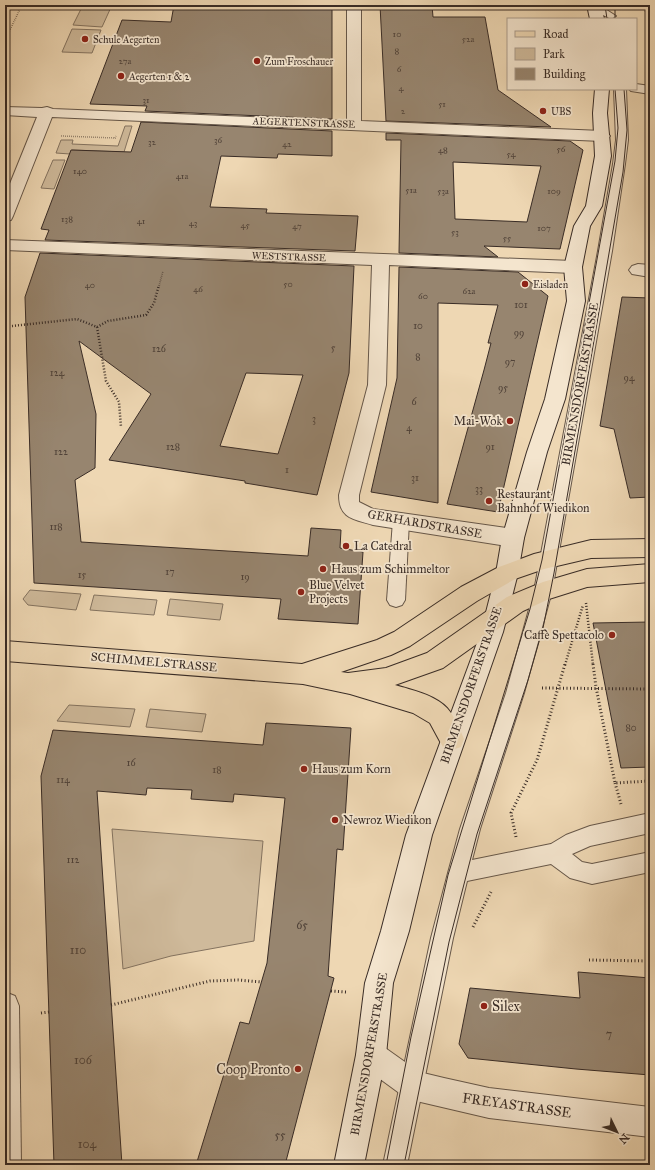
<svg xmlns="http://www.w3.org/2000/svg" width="655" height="1170" font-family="'IM FELL Great Primer',serif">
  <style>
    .green { fill: #cfba9b; stroke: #847360 }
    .building { fill: #97856f; stroke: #392c26; fill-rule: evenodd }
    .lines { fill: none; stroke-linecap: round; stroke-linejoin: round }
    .lane-casing { stroke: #665749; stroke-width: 2 }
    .street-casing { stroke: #665749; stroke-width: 2 }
    .secondary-casing { stroke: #392c26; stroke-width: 2 }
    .primary-casing { stroke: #392c26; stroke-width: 2 }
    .path-far2 { stroke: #392c26; stroke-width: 1.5; stroke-dasharray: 0.5 1.5; stroke-linecap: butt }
    .path-far1 { stroke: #392c26; stroke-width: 2.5; stroke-dasharray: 1 2; stroke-linecap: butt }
    .path { stroke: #392c26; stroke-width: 3; stroke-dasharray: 1 2.5; stroke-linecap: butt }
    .lane { fill: #f4e5ce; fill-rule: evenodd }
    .street { fill: #f4e5ce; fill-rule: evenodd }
    .secondary { fill: #f4e5ce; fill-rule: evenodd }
    .primary { fill: #eed7b3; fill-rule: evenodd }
    .tram { stroke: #392c26; stroke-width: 1 }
    .poi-dot { fill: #8f2418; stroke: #f4e5ce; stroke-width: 1.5 }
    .labels { text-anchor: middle; stroke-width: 3.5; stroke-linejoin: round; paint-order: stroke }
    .far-number-label { font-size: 9px; fill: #504238 }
    .far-poi-label { font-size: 10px; fill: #392c26; stroke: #f4e5ce; text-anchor: start }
    .far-street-label { font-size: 10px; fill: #392c26; stroke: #f4e5ce }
    .number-label { font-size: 10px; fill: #504238 }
    .street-label { font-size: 12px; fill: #392c26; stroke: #f4e5ce }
    .poi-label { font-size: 12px; fill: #392c26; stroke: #f4e5ce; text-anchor: start }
    .near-number-label { font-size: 12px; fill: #504238 }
    .near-poi-label { font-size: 14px; fill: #392c26; stroke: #f4e5ce; text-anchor: start }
    .near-street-label { font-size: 14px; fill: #392c26; stroke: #f4e5ce }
  </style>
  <rect width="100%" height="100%" fill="#eed7b3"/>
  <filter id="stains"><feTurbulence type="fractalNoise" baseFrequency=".005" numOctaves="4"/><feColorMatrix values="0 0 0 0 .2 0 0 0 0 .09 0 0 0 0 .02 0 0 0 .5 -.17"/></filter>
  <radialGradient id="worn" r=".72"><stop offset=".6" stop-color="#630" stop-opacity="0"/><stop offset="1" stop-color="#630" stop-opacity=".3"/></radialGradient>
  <g class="green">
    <path d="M83,5h29l-10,22 -29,-2z"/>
    <path d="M72,29l29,1 -9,23 -30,-1z"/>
    <path d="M125,126h7l-8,26 -52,-2 -2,4 -14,-1 5,-13h12l-1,4 46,2z"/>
    <path d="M53,160h12l-11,29 -13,-1z"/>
    <path d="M30,590l51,4 -5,16 -48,-5 -5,-6z"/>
    <path d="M94,595l63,5 -3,15 -64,-5z"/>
    <path d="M170,599l53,5 -3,16 -53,-5z"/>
    <path d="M69,705l66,4 -5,18 -73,-6z"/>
    <path d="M150,709l56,5 -4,18 -56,-5z"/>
    <path d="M112,829l151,12 -9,100 -83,15 -48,13z"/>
  </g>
  <g class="building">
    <path d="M174,5h158v114l-187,-8 2,-5 -57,-2 32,-84 49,2z"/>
    <path d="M380,5h52l1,12h52l13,73 53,37 -165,-6z"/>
    <path d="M141,122l191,9v25l-54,-2 -1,4 -56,-2 -11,51 57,2 -1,4 92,3 -3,35 -310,-11 4,-10 -8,-1 30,-79 60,2z"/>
    <path d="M386,133l184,8 13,9 -23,99 -76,-3 14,11 -99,-4 2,-113h-15zM453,162l88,4 -14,56 -72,-3z"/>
    <path d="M40,253l314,13 -5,107 -32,122 -72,-12v-2l-136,-21 42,-66 -72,-53 17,73 -1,54 -20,12 6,62 227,14 3,-28 30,2 -1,18 23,4 -5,72 -80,-5 3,-20 -247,-16 -9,-286zM246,373l57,2 -25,79 -58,-8z"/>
    <path d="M399,267l119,5 30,24 -50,216 -51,-8 37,-134 7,-27h-3l10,-38 -60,-2v200l-67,-11 26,-114z"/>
    <path d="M622,297l28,1v199l-20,1 -16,-69 -14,-3z"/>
    <path d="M650,622v145l-29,1 -28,-145z"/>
    <path d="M266,723l85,5 -8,122 -6,-1 -9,127 6,2 -49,187h-89l44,-143 9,2 18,-61 18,-165 -51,-4 -1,8 -42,-3 1,-9 -45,-2 -1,7 -49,-4 25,374h-68l-13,-389 12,-46 210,15z"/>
    <path d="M578,972l72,6v97l-74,-6 -108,-11 -9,-14 11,-56 110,10z"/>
  </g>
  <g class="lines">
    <g class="lane-casing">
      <g id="lane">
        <path d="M591,5h8l17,11 -5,3 -20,-10 -1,-2z"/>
        <path d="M614,89h12l2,51 -3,24 -13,87 -60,340 -28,102 -44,136 -8,31 79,-16 15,-9 24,-9 60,-13v20l-60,13 -18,8 10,8 10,2 58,-12v20l-58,12 -22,-6 -19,-14 -84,17 -14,57 -46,227h-24l48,-227 17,-65 12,-44 46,-136 28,-102 64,-340 15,-87 3,-24z"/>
        <path d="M401,514l6,2 2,5 -4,79 -3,5 -6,2 -6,-2 -3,-5 6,-79 2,-5z"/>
      </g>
    </g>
    <g class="street-casing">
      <g id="street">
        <path d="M347,5h14v116l241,10 5,2 3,3 -3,3 -5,2 -550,-24 -39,99 -2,4 -6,1v-25l32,-79 -32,-2v-8l37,1 5,-1 6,2 294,12z"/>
        <path d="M636,84l14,2v8l-19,-3 -2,-2h7z"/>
        <path d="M5,240l568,21 6,2 3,4 -3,4 -6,2 -184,-8 -3,120 -27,110v7l14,7 140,20 8,3 3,6 -3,6 -8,3 -140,-22c-19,-6 -34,-6 -34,-30l29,-110 4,-120 -367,-15z"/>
        <path d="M638,264l12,1v12l-18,-3 -3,-4 3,-4z"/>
        <path d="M5,992l10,4 4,10 2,159h-16z"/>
        <path d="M371,1040l10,5 38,27 25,6 45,10 161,19v30l-161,-19 -77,-18 -10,-5 -41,-30 -5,-10 5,-10z"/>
      </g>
    </g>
    <g class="secondary-casing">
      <g id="secondary">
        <path d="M587,5h14l3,14h-14z"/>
        <path d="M595,89h14l-2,24 4,43 -9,50 -12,20 -8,41 3,34 -20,98 -18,53 -23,86 -6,35 -15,59 -71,203 -23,96 -16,52 -7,72 -22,110h-30l22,-110 9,-72 16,-52 25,-96 75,-203 15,-59 6,-35 25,-86 18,-53 22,-98 -3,-34 10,-41 12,-20 9,-50 -2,-43z"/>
      </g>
    </g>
    <g class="primary-casing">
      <path id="primary" d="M650,539v18l-59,1 -47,11 -29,10 -38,22 -67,45 -19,9 -50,17 7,1 38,-5 41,-15 80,-56 36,-15 44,-13 63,-5v18l-63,5 -38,12 -26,12 -80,57 -48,17c17,5 40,10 52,23 8,9 13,21 17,31l-3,8 -9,3 -9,-3 -13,-24 -17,-10 -63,-19 -47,-10 -298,-23v-20l297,23 75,-24 17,-8 67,-45 38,-20 35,-13 57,-14z"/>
    </g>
    <g class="path-far2">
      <path d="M644,5l6,28"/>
      <path d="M5,40l17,-35"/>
      <path d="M649,71l1,-8"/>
      <path d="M61,136l54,2 1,-2"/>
      <path d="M159,286l4,-15"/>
    </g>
    <g class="path-far1">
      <path d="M12,326l65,-7 20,8 9,54 13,21 2,25"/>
      <path d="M97,327l11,-6 38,-6 8,-12 5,-18"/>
      <path d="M586,603l7,62"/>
      <path d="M565,665l18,-60"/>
    </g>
    <g class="path">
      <path d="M593,664l3,23 19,96 35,-2"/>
      <path d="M542,688l108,1"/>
      <path d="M615,783l6,21"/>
      <path d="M516,837l-5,-24 26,-53 28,-96"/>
      <path d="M473,927l18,-35"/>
      <path d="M589,960l61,1"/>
      <path d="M331,991l15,1"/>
      <path d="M111,1005l99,-24 28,-1 24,2"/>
      <path d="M41,1013l8,-1"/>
    </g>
    <use href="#lane" class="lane"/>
    <use href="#street" class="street"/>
    <use href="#secondary" class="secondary"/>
    <use href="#primary" class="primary"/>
    <g class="tram">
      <path d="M605,5l2,14"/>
      <path d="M615,5v14"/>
      <path d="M386,1165l25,-128 37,-162 82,-266 12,-49 73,-399 3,-33 -3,-39"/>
      <path d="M404,1165l45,-223 28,-108 51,-154 15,-52 11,-55 69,-401 4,-42 -3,-41"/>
    </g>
  </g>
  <g class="poi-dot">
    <circle cx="85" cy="39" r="4"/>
    <circle cx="257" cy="61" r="4"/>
    <circle cx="121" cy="76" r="4"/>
    <circle cx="543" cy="111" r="4"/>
    <circle cx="525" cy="284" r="4"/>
    <circle cx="510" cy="421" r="4"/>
    <circle cx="489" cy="501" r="4"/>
    <circle cx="346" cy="546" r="4"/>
    <circle cx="323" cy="569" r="4"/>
    <circle cx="301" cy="592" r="4"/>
    <circle cx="612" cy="635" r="4"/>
    <circle cx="304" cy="769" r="4"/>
    <circle cx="335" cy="820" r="4"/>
    <circle cx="484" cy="1006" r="4"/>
    <circle cx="298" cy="1069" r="4"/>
  </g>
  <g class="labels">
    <g class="far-number-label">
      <text x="397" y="37">10</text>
      <text x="468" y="42">52a</text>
      <text x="397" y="54">8</text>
      <text x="125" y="64">27a</text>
      <text x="399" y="72">6</text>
      <text x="401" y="91">4</text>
      <text x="146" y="103">31</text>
      <text x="442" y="107">51</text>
      <text x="403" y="114">2</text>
      <text x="218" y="143">36</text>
      <text x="152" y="145">32</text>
      <text x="287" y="147">42</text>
      <text x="561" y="152">56</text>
      <text x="443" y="153">48</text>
      <text x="511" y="157">54</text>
      <text x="80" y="174">140</text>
      <text x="182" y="179">41a</text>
      <text x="411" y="193">51a</text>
      <text x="443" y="194">53a</text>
      <text x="554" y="194">109</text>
      <text x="67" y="222">138</text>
      <text x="141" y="224">41</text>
      <text x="193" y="226">43</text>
      <text x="245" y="228">45</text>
      <text x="297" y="229">47</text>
      <text x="544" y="231">107</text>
      <text x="455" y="235">53</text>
      <text x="507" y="241">55</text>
      <text x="288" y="287">50</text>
      <text x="90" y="288">40</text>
      <text x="198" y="292">46</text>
      <text x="469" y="294">62a</text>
      <text x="423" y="299">60</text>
    </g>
    <g class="far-poi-label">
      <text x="93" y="43">Schule Aegerten</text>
      <text x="265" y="65">Zum Froschauer</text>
      <text x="129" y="80">Aegerten 1 &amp; 2</text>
      <text x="551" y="115">UBS</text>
      <text x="533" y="288">Eisladen</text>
    </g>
    <g class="far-street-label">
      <text transform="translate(304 122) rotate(2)" y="4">AEGERTENSTRASSE</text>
      <text transform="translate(289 256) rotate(2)" y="4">WESTSTRASSE</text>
    </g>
    <g class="number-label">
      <text x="521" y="308">101</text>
      <text x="418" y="329">10</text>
      <text x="519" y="336">99</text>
      <text x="333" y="351">5</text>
      <text x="159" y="352">126</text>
      <text x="418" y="360">8</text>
      <text x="510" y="365">97</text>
      <text x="57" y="376">124</text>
      <text x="629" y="381">94</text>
      <text x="503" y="391">95</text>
      <text x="414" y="405">6</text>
      <text x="314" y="422">3</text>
      <text x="409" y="431">4</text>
      <text x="173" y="450">128</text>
      <text x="490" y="450">91</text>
      <text x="61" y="455">122</text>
      <text x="287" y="473">1</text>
      <text x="415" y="481">31</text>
      <text x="479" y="492">33</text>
      <text x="56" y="530">118</text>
      <text x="170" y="575">17</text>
      <text x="82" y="578">15</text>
      <text x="245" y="580">19</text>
      <text x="631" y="731">80</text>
      <text x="131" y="766">16</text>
      <text x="217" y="773">18</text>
      <text x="63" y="783">114</text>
      <text x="73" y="863">112</text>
    </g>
    <g class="street-label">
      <text transform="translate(580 384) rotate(-80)" y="4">BIRMENSDORFERSTRASSE</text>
      <text transform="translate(425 524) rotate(10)" y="4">GERHARDSTRASSE</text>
      <text transform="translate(154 662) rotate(5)" y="4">SCHIMMELSTRASSE</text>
      <text transform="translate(471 685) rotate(-71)" y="4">BIRMENSDORFERSTRASSE</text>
      <text transform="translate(369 1054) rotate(-80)" y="4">BIRMENSDORFERSTRASSE</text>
    </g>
    <g class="poi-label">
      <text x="502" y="425" text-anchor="end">Mai-Wok</text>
      <text x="497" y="498">Restaurant<tspan x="497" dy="14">Bahnhof Wiedikon</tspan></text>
      <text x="354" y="550">La Catedral</text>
      <text x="331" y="573">Haus zum Schimmeltor</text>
      <text x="309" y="589">Blue Velvet<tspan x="309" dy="14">Projects</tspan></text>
      <text x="604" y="639" text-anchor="end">Caffè Spettacolo</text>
      <text x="312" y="773">Haus zum Korn</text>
      <text x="343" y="824">Newroz Wiedikon</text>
    </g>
    <g class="near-number-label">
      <text x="302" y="929">65</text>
      <text x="78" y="954">110</text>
      <text x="609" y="1038">7</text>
      <text x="83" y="1064">106</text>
      <text x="280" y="1139">55</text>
      <text x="87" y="1148">104</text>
    </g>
    <g class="near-poi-label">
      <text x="492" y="1011">Silex</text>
      <text x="290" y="1074" text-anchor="end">Coop Pronto</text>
    </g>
    <g class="near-street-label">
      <text transform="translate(517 1105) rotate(8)" y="5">FREYASTRASSE</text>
    </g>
  </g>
  <rect width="655" height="1170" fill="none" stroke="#eed7b3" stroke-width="20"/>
  <rect x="6" y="6" width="643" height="1158" fill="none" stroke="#392c26" stroke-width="2"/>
  <rect x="10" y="10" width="635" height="1150" fill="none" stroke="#392c26"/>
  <rect x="507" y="18" width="130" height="72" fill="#f4e5ce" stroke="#a99b8b"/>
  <rect x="515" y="31" width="20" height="6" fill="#eed7b3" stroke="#a99b8b"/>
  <text x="543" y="38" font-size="12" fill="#392c26">Road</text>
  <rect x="515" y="48" width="20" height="12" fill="#cfba9b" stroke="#a99b8b"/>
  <text x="543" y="58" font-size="12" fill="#392c26">Park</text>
  <rect x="515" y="68" width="20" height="12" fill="#97856f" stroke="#a99b8b"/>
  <text x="543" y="78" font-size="12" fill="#392c26">Building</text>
  <g transform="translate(617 1132) rotate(133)" stroke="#f4e5ce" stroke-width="3" paint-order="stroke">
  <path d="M0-3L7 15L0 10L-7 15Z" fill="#392c26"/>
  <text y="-6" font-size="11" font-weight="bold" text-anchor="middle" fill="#392c26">N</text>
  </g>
  <rect width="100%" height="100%" filter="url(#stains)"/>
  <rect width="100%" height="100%" fill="url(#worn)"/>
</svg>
